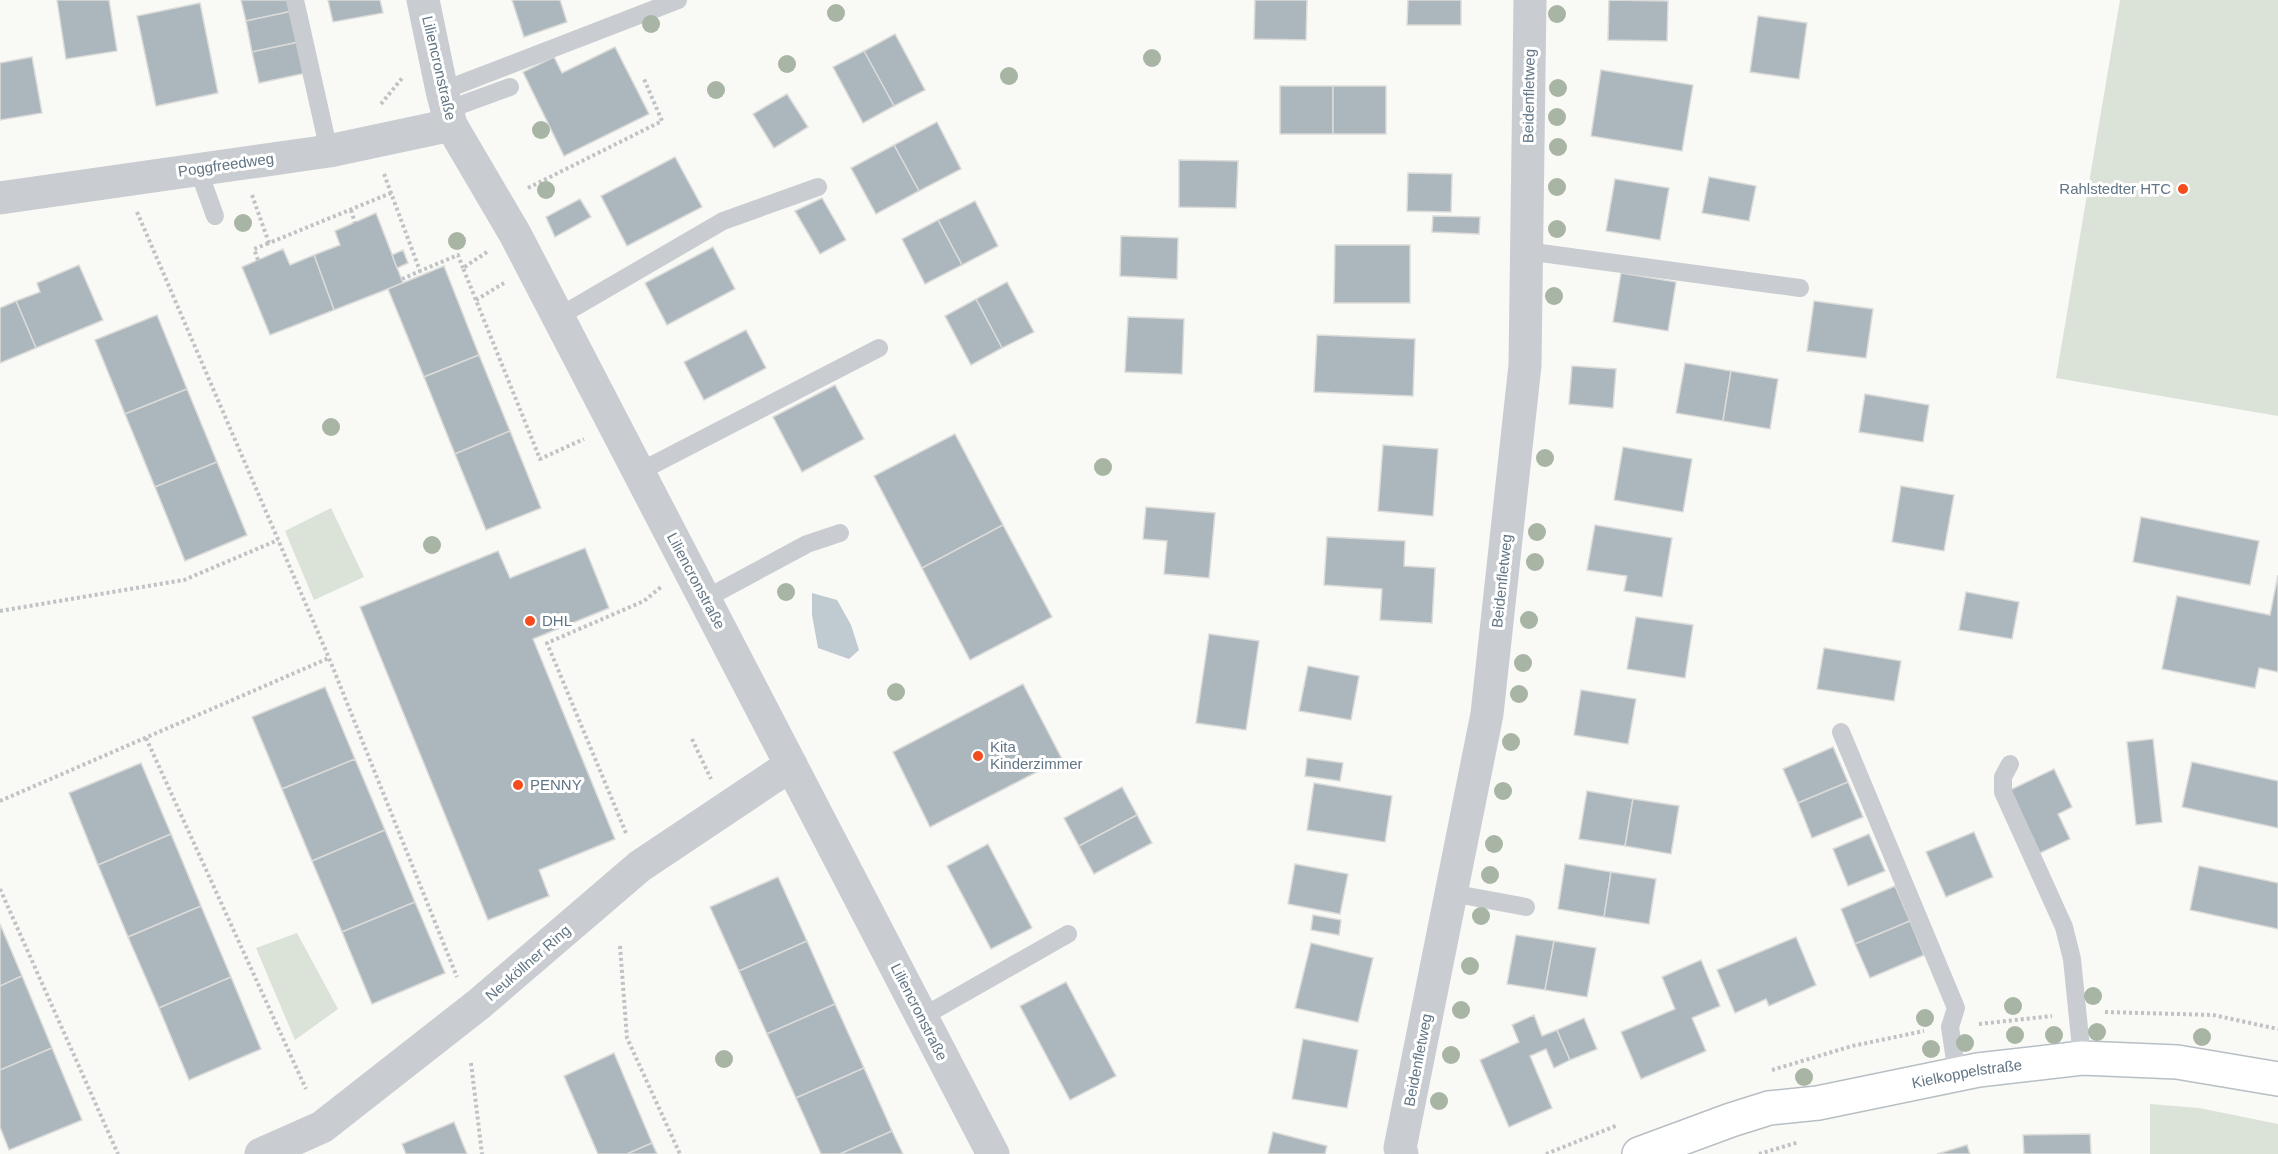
<svg xmlns="http://www.w3.org/2000/svg" width="2278" height="1154" font-family="Helvetica,sans-serif">
  <style>
    .green { fill: #dbe2d7 }
    .water { fill: #bfcbd0 }
    .building { fill: #acb6bd; stroke: #dbdbd9; stroke-width: 1.5 }
    .lines { fill: none; stroke-linecap: round; stroke-linejoin: round }
    .secondary-casing { stroke: #b8bfc4; stroke-width: 36 }
    .path { stroke: #c0c3c5; stroke-width: 4; stroke-dasharray: 3 3; stroke-linecap: butt }
    .lane { stroke: #c9cdd1; stroke-width: 18 }
    .street { stroke: #c9cdd1; stroke-width: 33 }
    .secondary { stroke: #fff; stroke-width: 33 }
    .tree { fill: #a8b4a4 }
    .poi-dot { fill: #f44c1c; stroke: #fff; stroke-width: 2 }
    .labels { text-anchor: middle; stroke-width: 6; stroke-linejoin: round; paint-order: stroke }
    .street-label { font-size: 15px; fill: #617585; stroke: #fff }
    .poi-label { font-size: 15px; fill: #617585; stroke: #fff; text-anchor: start }
  </style>
  <rect width="100%" height="100%" fill="#f9f9f6"/>
  <g class="green">
    <path d="M2120,0h158v416l-222,-38z"/>
    <path d="M331,508l33,69 -50,23 -29,-69z"/>
    <path d="M297,933l41,76 -43,31 -39,-92z"/>
    <path d="M2150,1104l49,4 79,16v30h-128z"/>
  </g>
  <path class="water" d="M812,593l25,7 14,25 8,25 -10,9 -31,-11 -6,-33z"/>
  <g class="building">
    <path d="M57,0h52l8,51 -51,8z"/>
    <path d="M241,0h49l3,11 -47,10z"/>
    <path d="M328,0h52l3,13 -50,9z"/>
    <path d="M512,0h48l7,22 -43,15z"/>
    <path d="M1255,0h52l-1,40 -52,-1z"/>
    <path d="M1408,0h53v25h-54z"/>
    <path d="M1609,0l59,1 -1,40 -59,-1z"/>
    <path d="M200,3l18,90 -62,13 -19,-90z"/>
    <path d="M293,11l6,31 -47,10 -6,-31z"/>
    <path d="M1758,16l49,7 -8,56 -49,-7z"/>
    <path d="M895,34l30,56 -31,16 -30,-55z"/>
    <path d="M299,42l7,31 -47,10 -7,-31z"/>
    <path d="M615,47l34,67 -85,42 -41,-84 31,-15 8,16z"/>
    <path d="M864,51l30,55 -31,17 -30,-56z"/>
    <path d="M32,57l10,56 -42,7v-57z"/>
    <path d="M1601,70l92,15 -11,66 -91,-15z"/>
    <rect x="1280" y="86" width="53" height="48"/>
    <rect x="1333" y="86" width="53" height="48"/>
    <path d="M787,94l21,33 -34,21 -21,-34z"/>
    <path d="M937,122l24,47 -42,22 -25,-46z"/>
    <path d="M894,145l25,46 -43,23 -25,-46z"/>
    <path d="M675,157l27,50 -75,39 -26,-50z"/>
    <path d="M1179,160l59,1 -2,47 -57,-1z"/>
    <path d="M1408,173l44,1 -1,38 -44,-1z"/>
    <path d="M1709,177l47,9 -7,35 -47,-8z"/>
    <path d="M1615,179l54,9 -9,52 -54,-9z"/>
    <path d="M822,198l24,42 -26,14 -25,-43z"/>
    <path d="M580,199l11,18 -36,20 -9,-20z"/>
    <path d="M975,201l23,45 -36,19 -24,-45z"/>
    <path d="M376,213l27,70 -69,27 -20,-55 26,-10 -5,-14z"/>
    <path d="M1433,216l47,1 -1,17 -47,-2z"/>
    <path d="M938,220l24,45 -37,19 -23,-45z"/>
    <path d="M1121,236l57,2 -1,41 -57,-3z"/>
    <path d="M1335,245h75v58h-76z"/>
    <path d="M713,247l22,42 -68,36 -22,-42z"/>
    <path d="M283,249l7,16 24,-10 20,55 -64,25 -28,-68z"/>
    <path d="M403,250l5,13 -11,5 -5,-13z"/>
    <path d="M79,265l24,55 -67,28 -20,-47 24,-9 -3,-9z"/>
    <path d="M444,266l35,89 -55,22 -36,-88z"/>
    <path d="M1621,273l55,9 -8,49 -55,-9z"/>
    <path d="M1007,282l27,50 -32,16 -26,-49z"/>
    <path d="M976,299l26,49 -31,17 -26,-49z"/>
    <path d="M16,301l20,47 -36,15v-55z"/>
    <path d="M1814,301l59,8 -7,49 -59,-7z"/>
    <path d="M157,315l30,74 -62,25 -30,-74z"/>
    <path d="M1128,317l56,2 -2,55 -57,-2z"/>
    <path d="M746,330l20,38 -62,32 -20,-38z"/>
    <path d="M1317,335l98,4 -2,57 -99,-4z"/>
    <path d="M479,355l31,76 -55,23 -31,-77z"/>
    <path d="M1685,363l46,8 -8,50 -47,-8z"/>
    <path d="M1572,366l44,3 -3,39 -44,-4z"/>
    <path d="M1731,371l47,8 -8,50 -47,-8z"/>
    <path d="M835,385l29,54 -62,33 -29,-55z"/>
    <path d="M187,389l30,73 -62,25 -30,-73z"/>
    <path d="M1865,394l64,11 -6,37 -64,-10z"/>
    <path d="M510,431l31,77 -55,22 -31,-76z"/>
    <path d="M955,434l48,91 -81,43 -48,-92z"/>
    <path d="M1383,445l55,4 -5,67 -55,-5z"/>
    <path d="M1623,447l69,12 -9,53 -69,-12z"/>
    <path d="M217,462l30,73 -62,26 -30,-74z"/>
    <path d="M1901,486l53,9 -10,56 -52,-9z"/>
    <path d="M1146,507l69,6 -6,65 -45,-4 3,-33 -24,-2z"/>
    <path d="M2141,517l118,24 -9,44 -117,-23z"/>
    <path d="M1003,525l49,92 -82,43 -48,-92z"/>
    <path d="M1595,525l77,13 -10,59 -38,-6 3,-15 -40,-6z"/>
    <path d="M1327,537l78,4 -1,25 31,2 -3,55 -52,-3 2,-31 -58,-4z"/>
    <path d="M585,548l24,60 -76,31 82,200 -76,31 10,26 -61,24 -128,-313 138,-56 12,27z"/>
    <path d="M2278,575v97l-19,-4 -4,20 -93,-19 15,-73 93,19z"/>
    <path d="M1966,592l53,10 -7,37 -53,-9z"/>
    <path d="M1636,617l57,8 -8,53 -58,-9z"/>
    <path d="M1209,634l50,7 -13,89 -50,-7z"/>
    <path d="M1824,648l77,13 -7,40 -77,-12z"/>
    <path d="M1308,666l51,10 -8,44 -52,-9z"/>
    <path d="M1023,684l39,75 -132,68 -37,-75z"/>
    <path d="M325,687l30,72 -73,30 -30,-72z"/>
    <path d="M1581,690l55,9 -8,45 -54,-9z"/>
    <path d="M2153,739l9,83 -26,3 -9,-83z"/>
    <path d="M1833,747l15,35 -50,21 -15,-34z"/>
    <path d="M1307,758l36,5 -3,18 -35,-5z"/>
    <path d="M355,759l30,71 -73,31 -30,-72z"/>
    <path d="M2192,762l86,19v47l-96,-21z"/>
    <path d="M141,763l30,71 -73,31 -29,-72z"/>
    <path d="M2054,769l18,38 -14,7 12,25 -30,14 -30,-63z"/>
    <path d="M1848,782l15,35 -51,21 -14,-35z"/>
    <path d="M1314,783l78,13 -7,46 -78,-12z"/>
    <path d="M1122,787l15,28 -58,31 -15,-28z"/>
    <path d="M1587,791l46,8 -8,47 -46,-7z"/>
    <path d="M1633,799l46,7 -8,48 -46,-8z"/>
    <path d="M1137,815l15,28 -58,31 -15,-28z"/>
    <path d="M385,830l30,72 -73,30 -30,-71z"/>
    <path d="M1974,832l19,45 -47,20 -20,-45z"/>
    <path d="M171,834l30,72 -73,31 -30,-72z"/>
    <path d="M1869,834l16,37 -37,15 -15,-37z"/>
    <path d="M988,844l44,84 -41,21 -44,-83z"/>
    <path d="M1295,864l53,10 -8,40 -52,-10z"/>
    <path d="M1565,864l46,8 -7,45 -46,-8z"/>
    <path d="M2199,866l79,17v46l-88,-19z"/>
    <path d="M1611,872l45,7 -7,45 -45,-7z"/>
    <path d="M778,877l29,64 -68,30 -29,-64z"/>
    <path d="M1895,886l15,35 -55,23 -14,-35z"/>
    <path d="M415,902l30,71 -73,31 -30,-72z"/>
    <path d="M201,906l30,71 -72,31 -31,-71z"/>
    <path d="M1313,915l28,5 -2,15 -28,-5z"/>
    <path d="M1910,921l14,34 -54,23 -15,-34z"/>
    <path d="M0,924l22,52 -22,10z"/>
    <path d="M1516,935l38,6 -9,49 -38,-6z"/>
    <path d="M1796,937l20,48 -47,21 -3,-7 -31,14 -18,-43z"/>
    <path d="M807,941l28,63 -68,30 -28,-63z"/>
    <path d="M1554,941l42,7 -9,49 -42,-7z"/>
    <path d="M1311,943l62,15 -15,64 -63,-14z"/>
    <path d="M1701,960l19,46 -28,12 14,33 -65,28 -20,-47 54,-23 -13,-32z"/>
    <path d="M22,976l30,72 -52,22v-84z"/>
    <path d="M231,977l30,72 -72,31 -30,-72z"/>
    <path d="M1066,982l50,94 -46,24 -50,-94z"/>
    <path d="M835,1004l29,64 -68,30 -29,-64z"/>
    <path d="M1534,1015l8,21 15,-6 13,30 -16,8 -8,-19 -16,7 22,52 -43,19 -29,-67 39,-18 -7,-17z"/>
    <path d="M1584,1018l13,31 -27,11 -13,-30z"/>
    <path d="M1303,1039l55,11 -11,58 -55,-9z"/>
    <path d="M52,1048l30,72 -73,30 -9,-23v-57z"/>
    <path d="M614,1053l38,90 -25,11h-29l-34,-78z"/>
    <path d="M864,1068l28,63 -52,23h-19l-25,-56z"/>
    <path d="M454,1122l13,32h-61l-4,-10z"/>
    <path d="M892,1131l11,23h-63z"/>
    <path d="M1273,1132l54,14 -2,8h-57z"/>
    <path d="M2090,1134l1,20h-67l-1,-19z"/>
    <path d="M652,1143l5,11h-30z"/>
    <path d="M1967,1145l3,9h-33z"/>
  </g>
  <g class="lines">
    <g class="secondary-casing">
      <g id="secondary">
        <path id="s1" d="M1639,1154l92,-34 38,-12 49,-5 160,-33 104,-12 95,4 101,17"/>
      </g>
    </g>
    <g class="path">
      <path d="M381,104l22,-27"/>
      <path d="M384,174l36,97 38,-16 5,13"/>
      <path d="M528,188l134,-67 -18,-42"/>
      <path d="M252,195l17,48 122,-50"/>
      <path d="M351,210l4,13"/>
      <path d="M137,212l192,446 128,319"/>
      <path d="M487,252l-24,16 77,191 44,-20"/>
      <path d="M258,260l-4,-11 15,-6"/>
      <path d="M402,279l18,-8"/>
      <path d="M476,300l28,-17"/>
      <path d="M0,611l184,-31 94,-40"/>
      <path d="M146,738l160,351"/>
      <path d="M692,739l19,40"/>
      <path d="M0,801l329,-143"/>
      <path d="M626,833l-79,-190 97,-42 17,-14"/>
      <path d="M0,889l118,265"/>
      <path d="M620,946l7,92 53,116"/>
      <path d="M2105,1012l108,3 65,14"/>
      <path d="M1979,1024l73,-8"/>
      <path d="M471,1063l11,91"/>
      <path d="M1772,1070l80,-24 72,-15"/>
      <path d="M1546,1154l72,-29"/>
      <path d="M1759,1154l40,-12"/>
    </g>
    <g class="lane">
      <path d="M295,0l34,151"/>
      <path d="M442,91l236,-91"/>
      <path d="M447,110l63,-23"/>
      <path d="M198,169l17,47"/>
      <path d="M1526,251l274,37"/>
      <path d="M558,317l165,-96 95,-34"/>
      <path d="M639,472l240,-124"/>
      <path d="M705,599l102,-55 33,-11"/>
      <path d="M1841,732l115,276 -6,19 7,47"/>
      <path d="M2010,764l-7,13v15l61,135 8,32 10,99"/>
      <path d="M1451,893l75,14"/>
      <path d="M922,1017l146,-83"/>
    </g>
    <g class="street">
      <path d="M423,0l19,91 9,34 64,109 478,920"/>
      <path d="M0,198l329,-47 122,-26"/>
      <path d="M261,1154l61,-27 157,-123 161,-138 151,-101"/>
      <path d="M1402,1154l-2,-6 87,-434 38,-349 5,-365"/>
    </g>
    <use href="#secondary" class="secondary"/>
  </g>
  <g class="tree">
    <circle cx="836" cy="13" r="9"/>
    <circle cx="1557" cy="14" r="9"/>
    <circle cx="651" cy="24" r="9"/>
    <circle cx="1152" cy="58" r="9"/>
    <circle cx="787" cy="64" r="9"/>
    <circle cx="1009" cy="76" r="9"/>
    <circle cx="1558" cy="88" r="9"/>
    <circle cx="716" cy="90" r="9"/>
    <circle cx="1557" cy="117" r="9"/>
    <circle cx="541" cy="130" r="9"/>
    <circle cx="1558" cy="147" r="9"/>
    <circle cx="1557" cy="187" r="9"/>
    <circle cx="546" cy="190" r="9"/>
    <circle cx="243" cy="223" r="9"/>
    <circle cx="1557" cy="229" r="9"/>
    <circle cx="457" cy="241" r="9"/>
    <circle cx="1554" cy="296" r="9"/>
    <circle cx="331" cy="427" r="9"/>
    <circle cx="1545" cy="458" r="9"/>
    <circle cx="1103" cy="467" r="9"/>
    <circle cx="1537" cy="532" r="9"/>
    <circle cx="432" cy="545" r="9"/>
    <circle cx="1535" cy="562" r="9"/>
    <circle cx="786" cy="592" r="9"/>
    <circle cx="1529" cy="620" r="9"/>
    <circle cx="1523" cy="663" r="9"/>
    <circle cx="896" cy="692" r="9"/>
    <circle cx="1519" cy="694" r="9"/>
    <circle cx="1511" cy="742" r="9"/>
    <circle cx="1503" cy="791" r="9"/>
    <circle cx="1494" cy="844" r="9"/>
    <circle cx="1490" cy="875" r="9"/>
    <circle cx="1481" cy="916" r="9"/>
    <circle cx="1470" cy="966" r="9"/>
    <circle cx="2093" cy="996" r="9"/>
    <circle cx="2013" cy="1006" r="9"/>
    <circle cx="1461" cy="1010" r="9"/>
    <circle cx="1925" cy="1018" r="9"/>
    <circle cx="2097" cy="1032" r="9"/>
    <circle cx="2015" cy="1035" r="9"/>
    <circle cx="2054" cy="1035" r="9"/>
    <circle cx="2202" cy="1037" r="9"/>
    <circle cx="1965" cy="1043" r="9"/>
    <circle cx="1931" cy="1049" r="9"/>
    <circle cx="1451" cy="1055" r="9"/>
    <circle cx="724" cy="1059" r="9"/>
    <circle cx="1804" cy="1077" r="9"/>
    <circle cx="1439" cy="1101" r="9"/>
  </g>
  <g class="poi-dot">
    <circle cx="2183" cy="189" r="6"/>
    <circle cx="530" cy="621" r="6"/>
    <circle cx="978" cy="756" r="6"/>
    <circle cx="518" cy="785" r="6"/>
  </g>
  <g class="labels">
    <g class="street-label">
      <text transform="translate(439 68) rotate(77)" y="5">Liliencronstraße</text>
      <text transform="translate(1529 96) rotate(-89)" y="5">Beidenfletweg</text>
      <text transform="translate(226 165) rotate(-8)" y="5">Poggfreedweg</text>
      <text transform="translate(696 581) rotate(62)" y="5">Liliencronstraße</text>
      <text transform="translate(1502 581) rotate(-84)" y="5">Beidenfletweg</text>
      <text transform="translate(528 963) rotate(-41)" y="5">Neuköllner Ring</text>
      <text transform="translate(919 1012) rotate(63)" y="5">Liliencronstraße</text>
      <text transform="translate(1418 1060) rotate(-79)" y="5">Beidenfletweg</text>
      <text dy="5" stroke="none"><textPath href="#s1" startOffset="339">Kielkoppelstraße</textPath></text>
    </g>
    <g class="poi-label">
      <text x="2171" y="194" text-anchor="end">Rahlstedter HTC</text>
      <text x="542" y="626">DHL</text>
      <text x="990" y="752">Kita<tspan x="990" dy="17">Kinderzimmer</tspan></text>
      <text x="530" y="790">PENNY</text>
    </g>
  </g>
</svg>
